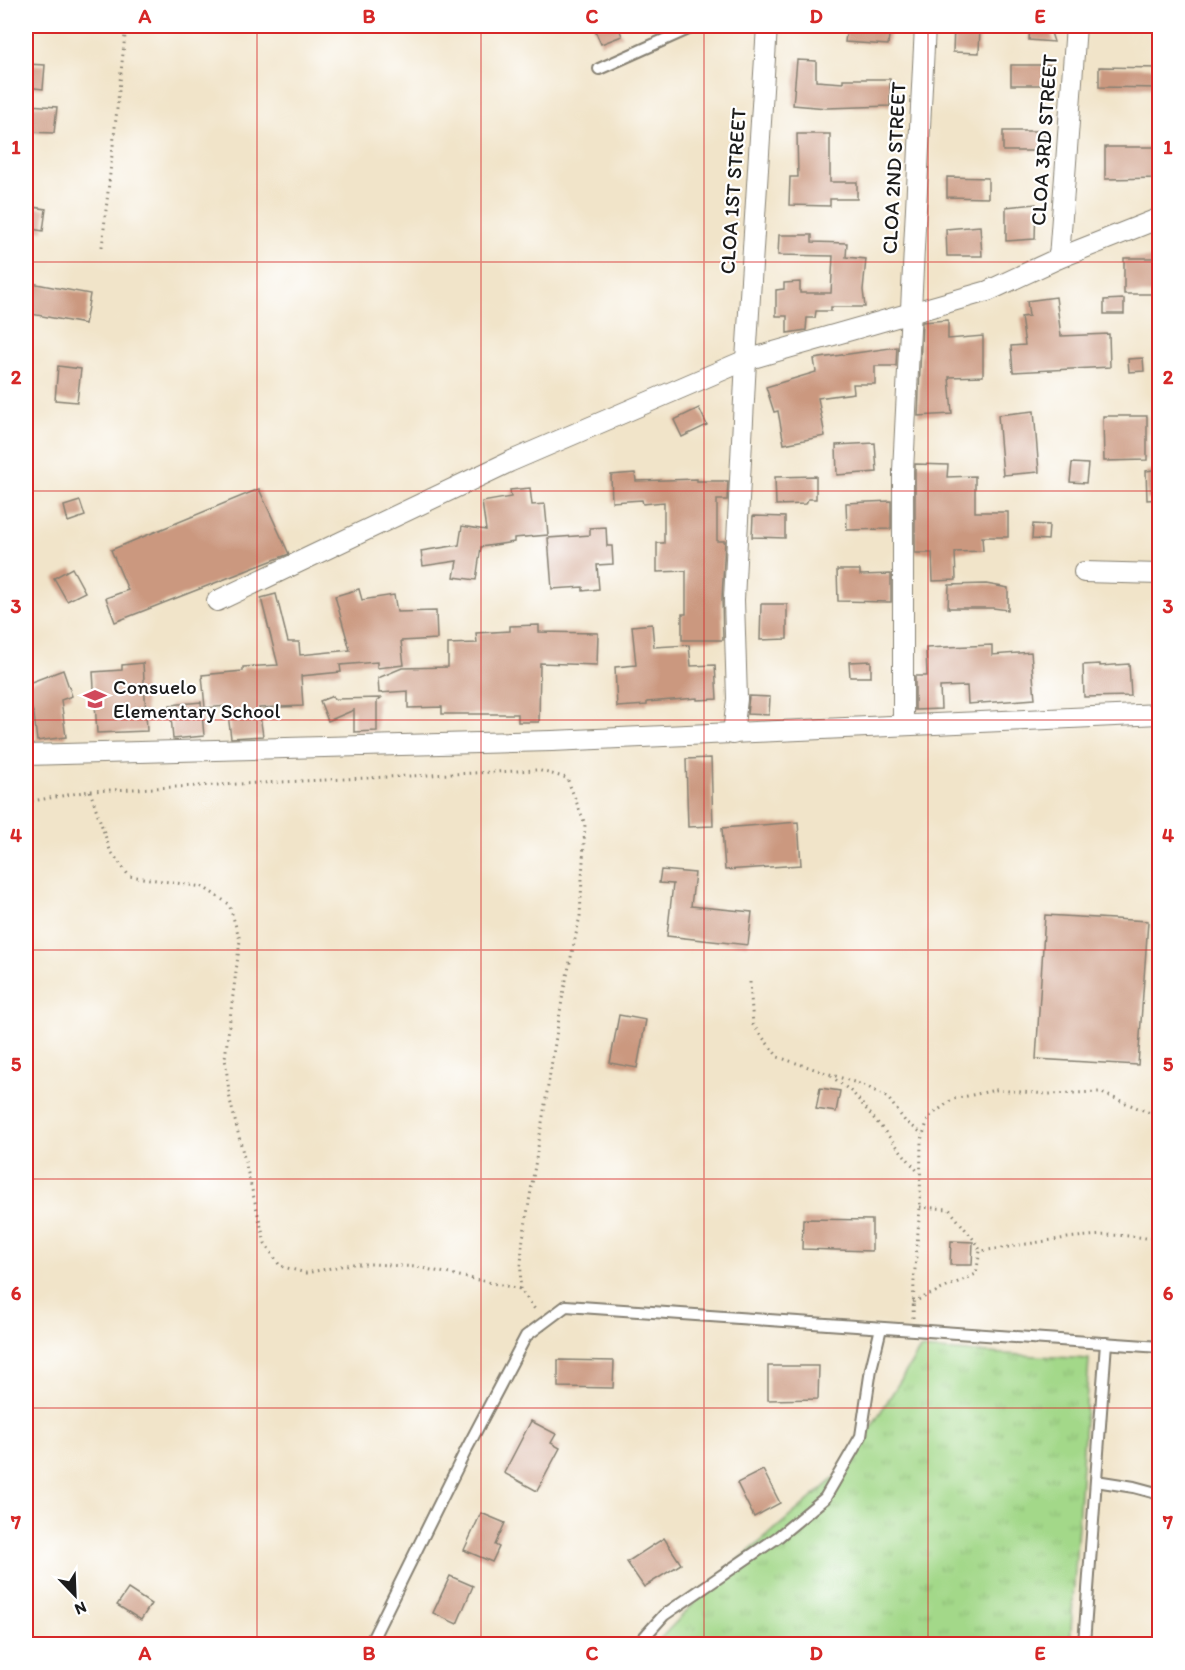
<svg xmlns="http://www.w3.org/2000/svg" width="1185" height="1670" font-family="Itim,sans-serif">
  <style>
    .grass { fill: url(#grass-tufts); stroke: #607a52; stroke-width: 1.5 }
    .building { fill: #cb987f }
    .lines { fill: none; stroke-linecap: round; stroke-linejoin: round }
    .lane-casing { stroke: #868072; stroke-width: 14 }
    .street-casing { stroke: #868072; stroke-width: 22 }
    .path { stroke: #868072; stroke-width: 3; stroke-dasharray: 1.5 4.5; stroke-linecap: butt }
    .lane { stroke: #fff; stroke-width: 10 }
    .street { stroke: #fff; stroke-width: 20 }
    .grid { fill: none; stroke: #d62828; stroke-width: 1.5; stroke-opacity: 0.55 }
    .labels { text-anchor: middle; stroke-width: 4.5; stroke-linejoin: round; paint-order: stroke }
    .street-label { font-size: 21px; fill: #1c1c1c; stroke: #fff }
    .poi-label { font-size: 21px; fill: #1c1c1c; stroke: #fff; text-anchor: start }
    .neatline { fill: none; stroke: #d62828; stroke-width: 2 }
    .grid-label { font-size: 20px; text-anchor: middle; font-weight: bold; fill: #d62828 }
  </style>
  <defs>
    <pattern id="grass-tufts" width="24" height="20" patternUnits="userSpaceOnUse" patternTransform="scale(1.5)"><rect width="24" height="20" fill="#a3d889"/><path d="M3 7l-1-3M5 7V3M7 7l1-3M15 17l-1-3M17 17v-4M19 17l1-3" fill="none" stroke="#8cb976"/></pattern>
  </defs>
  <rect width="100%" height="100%" fill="#fff"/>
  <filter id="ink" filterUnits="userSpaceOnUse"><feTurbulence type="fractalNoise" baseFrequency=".0167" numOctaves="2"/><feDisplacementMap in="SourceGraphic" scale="12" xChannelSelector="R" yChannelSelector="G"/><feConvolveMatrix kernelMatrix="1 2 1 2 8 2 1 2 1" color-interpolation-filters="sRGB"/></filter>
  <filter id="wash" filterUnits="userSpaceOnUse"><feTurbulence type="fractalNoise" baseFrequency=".008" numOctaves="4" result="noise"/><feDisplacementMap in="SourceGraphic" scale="24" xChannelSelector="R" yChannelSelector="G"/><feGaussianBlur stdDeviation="1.35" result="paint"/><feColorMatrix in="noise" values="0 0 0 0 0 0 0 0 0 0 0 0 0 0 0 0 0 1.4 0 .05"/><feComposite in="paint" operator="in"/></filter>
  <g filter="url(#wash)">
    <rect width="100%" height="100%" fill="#f1e4c9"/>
    <path class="grass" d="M920,1349l169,10 -19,285h-415l63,-66 127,-109z"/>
    <g id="blocks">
      <g class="building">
        <path d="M593,26h25l4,10 -21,8z"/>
        <path d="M847,26h43l-2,19 -43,-3z"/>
        <path d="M954,26h26l-1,27 -26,-1z"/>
        <path d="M1030,26h19l5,16 -25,-2z"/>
        <path d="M797,60l19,1v20l27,2v-4h47v27l-63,2 -34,-3z"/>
        <path d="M26,64l19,1 -2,24 -17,-2z"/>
        <rect x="1011" y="65" width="41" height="20"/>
        <path d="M1099,67l61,1v20l-61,-1z"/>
        <path d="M29,105l28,2 -3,26 -27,-1z"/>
        <rect x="1003" y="131" width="41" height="20"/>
        <path d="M797,134h33v48h27v17h-27v7l-41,-1 1,-28h8z"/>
        <path d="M1105,147h55v31l-55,1z"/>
        <path d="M947,177l41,1v20l-41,-1z"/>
        <path d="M1036,204l-1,35 -29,2v-34z"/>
        <path d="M26,206l20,3 -3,22 -17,-3z"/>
        <path d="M980,226l2,30h-35l-1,-27z"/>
        <path d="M779,235h33v7l35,1 -1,14 20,2 -3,31 2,17h-34v4h-15l-1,7h-8l-1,12 -19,3v-17h-11v-26l8,-1v-6l16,-1v11h31l2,-37 -55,-1z"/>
        <rect x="1124" y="258" width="36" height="36"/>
        <path d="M26,282l64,12 -5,30 -59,-11z"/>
        <path d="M1056,297l5,39 48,-2 1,33 -97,5 -2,-26 14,-1 -4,-28 8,-1 -2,-15z"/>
        <path d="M1124,299v15h-20v-14z"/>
        <path d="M948,320v19l35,-3v40l-34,1 3,37 -34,2 4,-94z"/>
        <path d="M897,347l-1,19h-21v18h-22l1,9 -36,5 7,38 -41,8 -6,-33 -4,1 -8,-25 50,-15 -2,-13z"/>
        <path d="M1143,358l1,13 -15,1 -1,-13z"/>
        <path d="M58,366l23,3 -4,33 -22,-2z"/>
        <path d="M699,408l8,17 -25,12 -8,-17z"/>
        <path d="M1034,411l5,61 -36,3 -5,-60z"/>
        <path d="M1103,416h44v44l-43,1z"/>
        <path d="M875,443l2,29 -40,3 -1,-30z"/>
        <path d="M1072,463l16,1 -2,19 -16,-1z"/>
        <path d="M915,464l33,1 -1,12 28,-1v36h33v25h-26l1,14 -28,1 1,28 -23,1 -1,-28h-17z"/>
        <path d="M1160,469v30l-13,1 -1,-29z"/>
        <path d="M635,473l1,8 61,-2v2h31l-1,19h-10v41h8l-3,58 1,41h-41v-26h4v-43l-29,1v-29h7v-41l-21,2 -1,-4 -30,2 -1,-27z"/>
        <path d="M816,476v23h-8l-2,5 -30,1 -1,-28z"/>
        <path d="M530,488l2,17 13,-1 3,31 -34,3v4l-33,5 -5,33 -22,-3 3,-16 -34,5 -2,-15 38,-6 3,-19 24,4 -4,-28 29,-5 -1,-7z"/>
        <path d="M259,489l30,65 -174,68 -9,-24 22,-8 -17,-40z"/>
        <path d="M80,501l5,15 -17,6 -4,-16z"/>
        <path d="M891,501v28l-44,1 -1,-27z"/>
        <path d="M753,516l32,1v21l-33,-1z"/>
        <path d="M1033,524l16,1 -1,15 -16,-1z"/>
        <path d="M606,527l1,19h5l1,18 -16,1 2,24 -16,2v-4l-31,2 -4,-51 42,-3v-7z"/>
        <path d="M72,568l13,24 -18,9 -13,-23z"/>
        <path d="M837,570h23v5l31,-1v28l-53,-1z"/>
        <path d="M986,584l22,4v22l-15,-2h-45l1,-23z"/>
        <path d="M359,589l3,11 32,-5 3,17 39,-1 1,28 -36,2 3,24 -27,3v-6l-37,3 1,7 -40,4 2,30 -44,2 4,28 -32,2 -4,-32 -22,2 -3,-33 41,-4v-4l35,-2 -17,-67 15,-4 12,48h11l1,13 50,-5 -15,-54z"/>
        <path d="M761,604h26v35l-27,1z"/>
        <path d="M652,624l2,23 35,-2 2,21 24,-1 2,34 -20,1v-2l-50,4v3l-30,2 -2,-40 21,-2 -4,-39z"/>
        <path d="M539,625v7l59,1 -1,32 -57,-2 -1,59h-21v-8h-76v-7l-34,1v-17l-29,2 -1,-15 24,-10 46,-1v-23l29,-1 -1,-10 34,-2v-5z"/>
        <path d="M992,645v10l39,-3 4,47 -67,5 -1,-18 -27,1 1,22 -26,1v-34h12l-1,-28z"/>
        <path d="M871,661v16h-21l-1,-15z"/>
        <path d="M143,663l4,68 -50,2 -4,-61 29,-2v-5z"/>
        <path d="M1100,664v2l29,-2 2,32 -47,1 -1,-32z"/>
        <path d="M63,670l9,26 -11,4 5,37 -29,4 -3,-26 -8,-22v-9z"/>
        <path d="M333,696l1,3 47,-1 -4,3v30l-23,1v-22l-26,11 -8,-20z"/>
        <path d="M749,696l21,1 -1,18 -22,-1z"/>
        <path d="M201,702l3,34 -31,3 -3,-34z"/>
        <path d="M711,758l2,68 -25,1 -2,-68z"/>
        <path d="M798,822l3,43 -76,5 -3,-42z"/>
        <path d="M661,870l34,3 -4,33 61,6 -4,33 -81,-9 6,-52 -14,-1z"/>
        <path d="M1045,915l103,6 -10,144 -102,-6z"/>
        <path d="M619,1015l27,5 -9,48 -27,-5z"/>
        <path d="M820,1088l20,3 -4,21 -20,-3z"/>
        <path d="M803,1219l69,1v31l-70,-2z"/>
        <path d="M951,1241l22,1 -1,23h-22z"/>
        <path d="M558,1360l56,1 -1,27 -55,-1z"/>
        <path d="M768,1366h51l-1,33 -50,1z"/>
        <path d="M531,1421l25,13 -5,9 9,5 -23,43 -33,-18z"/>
        <path d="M763,1470l17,33 -26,14 -17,-34z"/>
        <path d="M481,1513l24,10 -10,22 4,2 -7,15 -28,-12z"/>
        <path d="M664,1538l17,26 -37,23 -17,-25z"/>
        <path d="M450,1576l23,10 -16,38 -24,-11z"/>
        <path d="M128,1589l23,15 -10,16 -24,-15z"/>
      </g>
    </g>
  </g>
  <g filter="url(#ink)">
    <use href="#blocks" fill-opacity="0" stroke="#868072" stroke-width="1.5"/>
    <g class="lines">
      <g class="lane-casing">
        <g id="lane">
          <path d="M599,69l96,-43"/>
          <path d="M1096,1481l38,6 26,7"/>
          <path d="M370,1644l95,-192 61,-116 40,-30 594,41"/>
          <path d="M638,1644l26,-29 114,-78 47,-39 36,-62 10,-67 10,-41"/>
          <path d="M1084,1644l22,-301"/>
        </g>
      </g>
      <g class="street-casing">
        <g id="street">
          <path d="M1059,258l17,-232"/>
          <path d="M1084,572l76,2"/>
          <path d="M217,601l292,-139 237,-102 242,-69 71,-33 101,-40"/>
          <path d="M903,724v-253l22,-445"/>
          <path d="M733,734l4,-35 -3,-99 12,-240 21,-334"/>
          <path d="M26,755l526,-14 608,-27"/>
        </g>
      </g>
      <g class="path">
        <path d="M102,247l24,-221"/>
        <path d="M90,791l20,59 19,26 74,11 26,17 11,36 -15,118 5,42 35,143 15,23 26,7 45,-9h23l43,3 103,22"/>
        <path d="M26,802l64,-11 447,-21 30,8 18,46 -5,92 -17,78 -41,251 -2,44 17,23"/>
        <path d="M750,982l3,43 25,32 88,29 22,12 17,23 18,13"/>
        <path d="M831,1076l22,17 66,80"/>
        <path d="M920,1207l29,2 29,36 2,6"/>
        <path d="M913,1302l63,-28 4,-23c60,-7 119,-25 180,-10"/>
        <path d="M913,1318l1,-37 6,-74 1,-67 8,-23 24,-18 43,-9 52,4 51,-2 61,25"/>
      </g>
      <use href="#lane" class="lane"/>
      <use href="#street" class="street"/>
    </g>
  </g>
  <path class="grid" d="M257,26v1618M481,26v1618M704,26v1618M928,26v1618M26,262h1134M26,491h1134M26,720h1134M26,950h1134M26,1179h1134M26,1408h1134"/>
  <defs>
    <g id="school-bare" transform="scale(1.8)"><path d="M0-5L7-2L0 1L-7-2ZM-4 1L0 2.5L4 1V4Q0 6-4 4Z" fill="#d1495b" stroke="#fff" stroke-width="2.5" paint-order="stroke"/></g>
  </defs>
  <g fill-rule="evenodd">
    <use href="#school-bare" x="95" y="699"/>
  </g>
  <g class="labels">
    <g class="street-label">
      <text transform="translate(1044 140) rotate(-86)" y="7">CLOA 3RD STREET</text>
      <text transform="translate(894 168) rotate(-87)" y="7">CLOA 2ND STREET</text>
      <text transform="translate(733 191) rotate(-86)" y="7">CLOA 1ST STREET</text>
    </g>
    <g class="poi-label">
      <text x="113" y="694">Consuelo<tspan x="113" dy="24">Elementary School</tspan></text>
    </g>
  </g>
  <rect width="1185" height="1670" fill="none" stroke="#fff" stroke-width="66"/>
  <g transform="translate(75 1595) rotate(157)" stroke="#ffffff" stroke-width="4.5" paint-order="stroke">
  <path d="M0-4.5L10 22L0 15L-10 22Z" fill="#1c1c1c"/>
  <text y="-9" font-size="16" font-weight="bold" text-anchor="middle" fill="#1c1c1c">N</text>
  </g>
  <rect x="33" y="33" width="1119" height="1604" class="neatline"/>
  <g class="grid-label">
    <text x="145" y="23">A</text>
    <text x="369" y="23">B</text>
    <text x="592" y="23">C</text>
    <text x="816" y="23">D</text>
    <text x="1040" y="23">E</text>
    <text x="16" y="154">1</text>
    <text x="1168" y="154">1</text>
    <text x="16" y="384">2</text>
    <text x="1168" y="384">2</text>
    <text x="16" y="613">3</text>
    <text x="1168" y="613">3</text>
    <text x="16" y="842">4</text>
    <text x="1168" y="842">4</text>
    <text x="16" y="1071">5</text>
    <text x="1168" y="1071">5</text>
    <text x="16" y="1300">6</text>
    <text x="1168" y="1300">6</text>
    <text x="16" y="1529">7</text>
    <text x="1168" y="1529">7</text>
    <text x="145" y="1660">A</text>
    <text x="369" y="1660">B</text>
    <text x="592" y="1660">C</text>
    <text x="816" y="1660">D</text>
    <text x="1040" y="1660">E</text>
  </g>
</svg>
